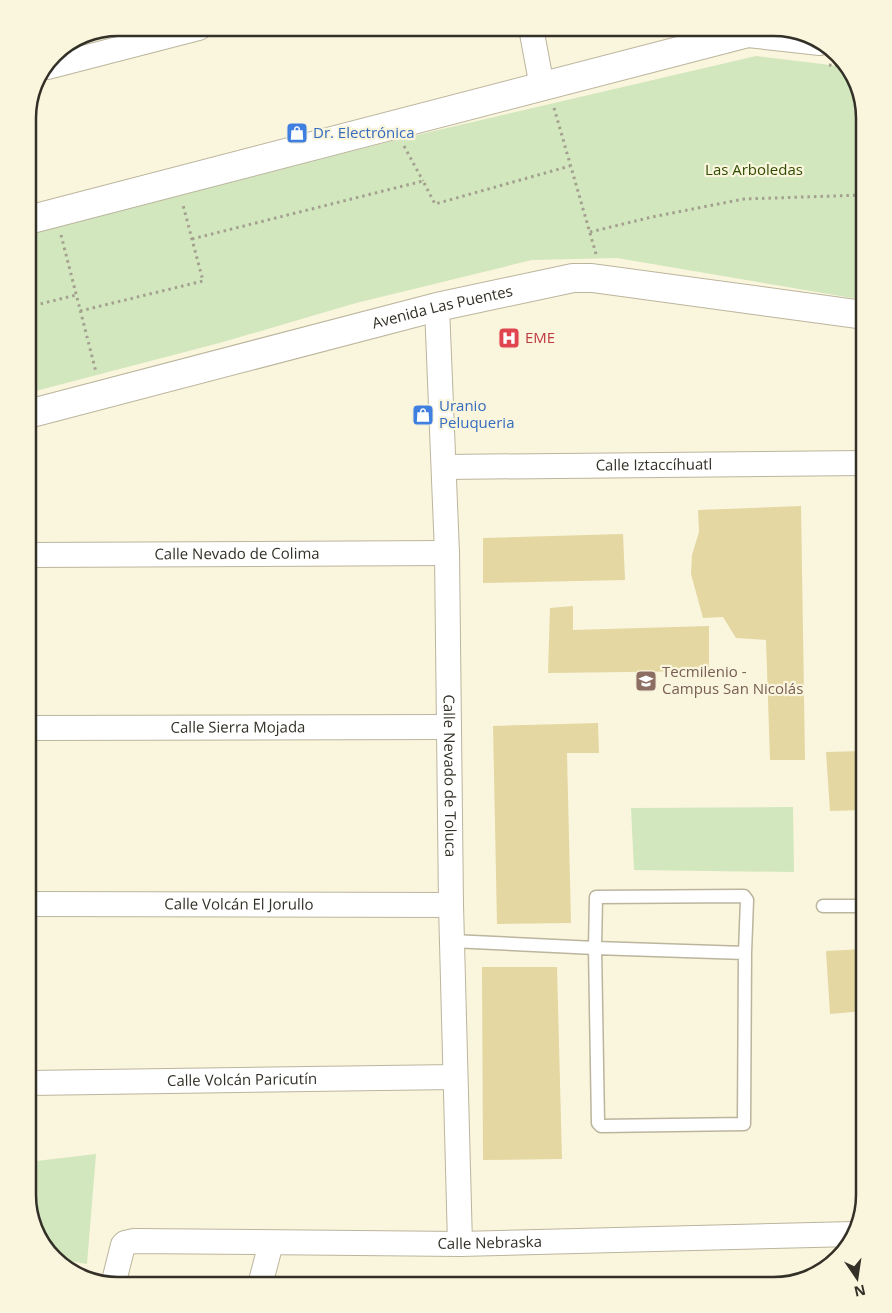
<svg xmlns="http://www.w3.org/2000/svg" width="892" height="1313" font-family="'Open Sans',sans-serif">
  <style>
    .green { fill: #d2e7be }
    .building { fill: #e4d7a2 }
    .lines { fill: none; stroke-linecap: round; stroke-linejoin: round }
    .service-casing { stroke: #bbb59e; stroke-width: 15 }
    .minor-casing { stroke: #bbb59e; stroke-width: 26 }
    .tertiary-casing { stroke: #bbb59e; stroke-width: 30 }
    .path { stroke: #a4a08f; stroke-width: 3; stroke-dasharray: 2.5 4; stroke-linecap: butt }
    .service { stroke: #fff; stroke-width: 12 }
    .minor { stroke: #fff; stroke-width: 24 }
    .tertiary { stroke: #fff; stroke-width: 28 }
    .labels { text-anchor: middle; stroke-width: 4.5; stroke-linejoin: round; paint-order: stroke }
    .shop-label { font-size: 15px; fill: #366cbe; stroke: #faf5dd; text-anchor: start }
    .park-label { font-size: 15px; fill: #304c02; stroke: #faf5dd }
    .street-label { font-size: 15px; fill: #333027; stroke: #faf5dd }
    .health-label { font-size: 15px; fill: #be3a42; stroke: #faf5dd; text-anchor: start }
    .education-label { font-size: 15px; fill: #785e54; stroke: #faf5dd; text-anchor: start }
    .rim { fill: none; stroke: #333027; stroke-width: 2.5 }
  </style>
  <rect width="100%" height="100%" fill="#faf5dd"/>
  <g class="green">
    <path d="M756,56l91,11 5,6 12,45v182l-247,-42 -85,2 -176,43 -133,39 -195,51v-159l372,-95z"/>
    <path d="M793,807l1,65 -160,-2 -3,-62z"/>
    <path d="M96,1154l-9,110 -29,-5 -18,-19 -12,-45v-33z"/>
  </g>
  <g class="building">
    <path d="M801,506l4,254h-35l-4,-120 -30,-2 -13,-21 -20,1 -12,-44 1,-19 7,-23 -1,-22z"/>
    <path d="M623,534l2,46 -142,3v-45z"/>
    <path d="M573,606v24l136,-4v45l-161,2 2,-65z"/>
    <path d="M598,723l1,30h-32l4,170 -74,1 -4,-198z"/>
    <path d="M862,751l2,59 -34,1 -4,-59z"/>
    <path d="M864,949v62l-34,3 -4,-63z"/>
    <path d="M482,967h75l5,192 -79,1z"/>
  </g>
  <g class="lines">
    <g class="service-casing">
      <g id="service">
        <path d="M823,906h41"/>
        <path d="M452,941l143,7 3,175 3,3 143,-2 1,-171 2,-53 -3,-4 -148,1 -1,51 150,5"/>
      </g>
    </g>
    <g class="minor-casing">
      <g id="minor">
        <path d="M531,28l11,59"/>
        <path d="M48,67l151,-39"/>
        <path id="s1" d="M437,307l10,246 4,352 9,339"/>
        <path id="s2" d="M444,467l420,-4"/>
        <path id="s3" d="M28,555l419,-2"/>
        <path id="s4" d="M28,728l420,-1"/>
        <path id="s5" d="M28,904l423,1"/>
        <path id="s6" d="M28,1083l427,-6"/>
        <path id="s7" d="M113,1285l10,-40 2,-2 9,-2 326,3 394,-10"/>
        <path d="M260,1285l11,-42"/>
      </g>
    </g>
    <g class="tertiary-casing">
      <g id="tertiary">
        <path d="M28,220l720,-187 72,8"/>
        <path id="s8" d="M28,414l409,-107 136,-29h19l272,37"/>
      </g>
    </g>
    <g class="path">
      <path d="M829,65l18,2"/>
      <path d="M554,108l42,146"/>
      <path d="M404,146l19,35"/>
      <path d="M590,232l62,-15 92,-18 120,-4"/>
      <path d="M61,235l35,137"/>
      <path d="M192,239l231,-58 12,23 135,-38"/>
      <path d="M28,307l48,-12"/>
      <path d="M80,311l123,-30 -20,-76"/>
    </g>
    <use href="#service" class="service"/>
    <use href="#minor" class="minor"/>
    <use href="#tertiary" class="tertiary"/>
  </g>
  <defs>
    <g id="shop-square" transform="scale(1.125)"><rect x="-9" y="-9" width="18" height="18" rx="4" fill="#3f7fe0" stroke="#faf5dd"/><path d="M-5-2.5h2.3a2.7 3.5 0 0 1 5.4 0H5L5.5 6h-11ZM-1.5-2.5h3a1.5 2.3 0 0 0-3 0Z" fill="#fff"/></g>
    <g id="hospital-square" transform="scale(1.125)"><rect x="-9" y="-9" width="18" height="18" rx="4" fill="#e0444e" stroke="#faf5dd"/><path d="M-5-5h3v3.5h4V-5h3V5h-3V1.5h-4V5h-3Z" fill="#fff"/></g>
    <g id="university-square" transform="scale(1.125)"><rect x="-9" y="-9" width="18" height="18" rx="4" fill="#8d6e63" stroke="#faf5dd"/><path d="M0-5L7-2L0 1L-7-2ZM-4 1L0 2.5L4 1V4Q0 6-4 4Z" fill="#fff"/></g>
  </defs>
  <g fill-rule="evenodd">
    <use href="#shop-square" x="297" y="133"/>
    <use href="#hospital-square" x="509" y="338"/>
    <use href="#shop-square" x="423" y="415"/>
    <use href="#university-square" x="646" y="681"/>
  </g>
  <g class="labels">
    <g class="shop-label">
      <text x="313" y="138">Dr. Electrónica</text>
      <text x="439" y="411">Uranio<tspan x="439" dy="17">Peluqueria</tspan></text>
    </g>
    <g class="park-label">
      <text x="754" y="175">Las Arboledas</text>
    </g>
    <g class="street-label">
      <text dy="5" stroke="none"><textPath href="#s8" startOffset="428">Avenida Las Puentes</textPath></text>
      <text dy="5" stroke="none"><textPath href="#s2" startOffset="210">Calle Iztaccíhuatl</textPath></text>
      <text dy="5" stroke="none"><textPath href="#s3" startOffset="209">Calle Nevado de Colima</textPath></text>
      <text dy="5" stroke="none"><textPath href="#s4" startOffset="210">Calle Sierra Mojada</textPath></text>
      <text dy="5" stroke="none"><textPath href="#s1" startOffset="469">Calle Nevado de Toluca</textPath></text>
      <text dy="5" stroke="none"><textPath href="#s5" startOffset="211">Calle Volcán El Jorullo</textPath></text>
      <text dy="5" stroke="none"><textPath href="#s6" startOffset="214">Calle Volcán Paricutín</textPath></text>
      <text dy="5" stroke="none"><textPath href="#s7" startOffset="409">Calle Nebraska</textPath></text>
    </g>
    <g class="health-label">
      <text x="525" y="343">EME</text>
    </g>
    <g class="education-label">
      <text x="662" y="677">Tecmilenio -<tspan x="662" dy="17">Campus San Nicolás</tspan></text>
    </g>
  </g>
  <path d="M0 0H892V1313H0ZM118 36H774A82 82 0 0 1 856 118V1195A82 82 0 0 1 774 1277H118A82 82 0 0 1 36 1195V118A82 82 0 0 1 118 36Z" fill="#faf5dd" fill-rule="evenodd"/>
  <path class="rim" d="M118 36H774A82 82 0 0 1 856 118V1195A82 82 0 0 1 774 1277H118A82 82 0 0 1 36 1195V118A82 82 0 0 1 118 36Z"/>
  <g transform="translate(857 1278) rotate(167)" stroke="#faf5dd" stroke-width="4" paint-order="stroke">
  <path d="M0-4L9 19L0 12L-9 19Z" fill="#333027"/>
  <text y="-8" font-size="14" font-weight="bold" text-anchor="middle" fill="#333027">N</text>
  </g>
</svg>
